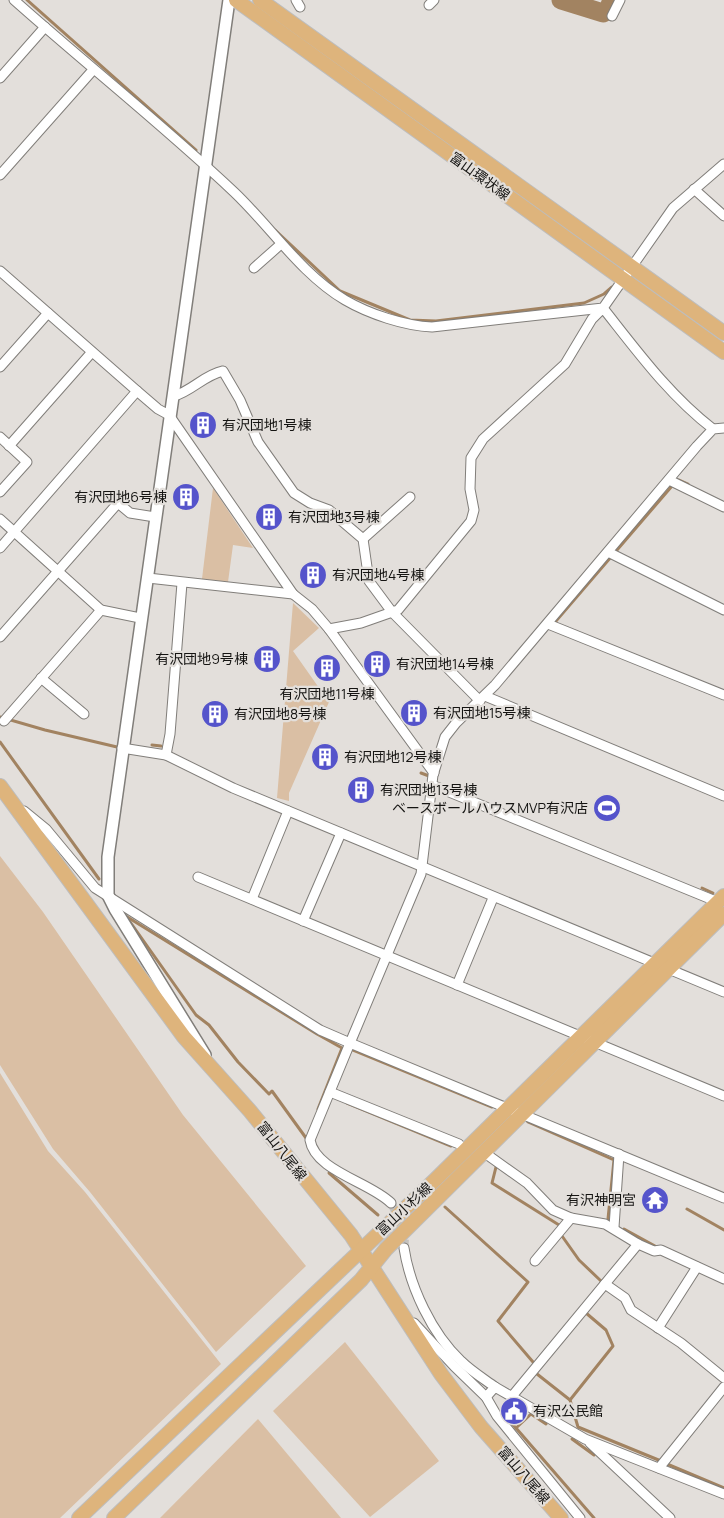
<svg xmlns="http://www.w3.org/2000/svg" width="724" height="1518" font-family="Manrope,'Noto Sans JP',sans-serif">
  <style>
    .green { fill: #dabfa4 }
    .lines { fill: none; stroke-linecap: round; stroke-linejoin: round }
    .stream { stroke: #a28361; stroke-width: 3 }
    .river { stroke: #a28361; stroke-width: 19 }
    .minor-tunnel { stroke: #c4c1bd; stroke-width: 9; stroke-dasharray: 9 4.5; stroke-linecap: butt }
    .minor-casing { stroke: #817e7a; stroke-width: 11 }
    .tertiary-casing { stroke: #817e7a; stroke-width: 14 }
    .primary-casing { stroke: #bdbdbd; stroke-width: 16 }
    .minor { stroke: #fff; stroke-width: 9 }
    .tertiary { stroke: #fff; stroke-width: 11 }
    .primary { stroke: #deb47c; stroke-width: 14 }
    .labels { text-anchor: middle; stroke-width: 4.5; stroke-linejoin: round; paint-order: stroke }
    .street-label { font-size: 14px; fill: #151412; stroke: #e3dfdb }
    .poi-label { font-size: 14px; fill: #151412; stroke: #e3dfdb; text-anchor: start }
  </style>
  <rect width="100%" height="100%" fill="#e3dfdb"/>
  <g class="green">
    <path d="M213,488l40,60 -20,-3 -5,37 -26,-3z"/>
    <path d="M293,603l26,25 -26,23 36,51 -40,91v8l-12,-3z"/>
    <path d="M0,856l43,56 140,203 123,151 -90,86 -126,-160 -37,-43 -53,-84z"/>
    <path d="M0,1073l48,78 37,41 136,172 -161,154h-60z"/>
    <path d="M345,1342l94,119 -69,56 -97,-106z"/>
    <path d="M258,1419l83,99h-181z"/>
  </g>
  <g class="lines">
    <g class="stream">
      <path d="M27,0l169,150"/>
      <path d="M275,230l65,61 70,29 26,1 148,-18 20,-9 8,-7"/>
      <path d="M556,621l116,-135 7,-6 9,4"/>
      <path d="M0,717l45,13 72,17"/>
      <path d="M0,742l99,137"/>
      <path d="M152,745l9,1"/>
      <path d="M421,773l8,3"/>
      <path d="M702,888l11,5"/>
      <path d="M124,915l193,119 25,14 -24,61"/>
      <path d="M128,919l68,96 13,10 29,37 31,32 3,-3 34,47"/>
      <path d="M353,1050l139,57"/>
      <path d="M347,1103l104,43"/>
      <path d="M528,1122l86,38 -6,59"/>
      <path d="M496,1167l-4,16 67,42"/>
      <path d="M329,1173l49,42"/>
      <path d="M445,1207l83,75 -30,39 35,41"/>
      <path d="M687,1209l37,21"/>
      <path d="M624,1229l31,17"/>
      <path d="M562,1236l17,24 22,21"/>
      <path d="M537,1374l33,26 8,27 83,34"/>
      <path d="M570,1400l43,-54 -7,-16 -20,-17"/>
      <path d="M503,1414l13,14 15,-14 15,10"/>
      <path d="M516,1428l78,90"/>
      <path d="M572,1439l22,16"/>
      <path d="M667,1464l57,24"/>
    </g>
    <path class="river" d="M561,0l42,13 5,-3 4,-10"/>
    <path class="minor-tunnel" d="M391,1203l14,23 -1,22"/>
    <g class="minor-casing">
      <g id="minor">
        <path d="M14,0c73,65 149,125 220,192 37,35 67,82 111,108 24,14 60,26 87,27l171,-19 70,-100 51,-44"/>
        <path d="M296,0l4,7"/>
        <path d="M429,5l5,-5"/>
        <path d="M612,16l8,-16"/>
        <path d="M0,78l45,-51"/>
        <path d="M0,175l93,-105"/>
        <path d="M694,189l30,27"/>
        <path d="M254,268l27,-24"/>
        <path d="M0,271l137,120 21,18 11,6 124,179 19,15 17,20 105,144"/>
        <path d="M0,367l48,-54"/>
        <path d="M174,396c18,-5 30,-21 49,-25l17,29 18,42 36,51 16,10 19,7 34,29 6,42 23,31 88,89"/>
        <path d="M0,437l27,25 -27,30"/>
        <path d="M9,446l83,-94"/>
        <path d="M669,480l55,27"/>
        <path d="M0,519l101,91 39,8"/>
        <path d="M363,539l47,-42"/>
        <path d="M0,548l137,-157"/>
        <path d="M608,552l116,58"/>
        <path d="M148,578l145,16"/>
        <path d="M548,624l176,71"/>
        <path d="M329,629l32,-6 37,-13 73,-89 3,-11 -4,-21 1,-31 12,-19 82,-75 27,-45 11,-11c34,43 66,87 110,121"/>
        <path d="M0,637l118,-134 12,10 25,4"/>
        <path d="M41,678l43,36"/>
        <path d="M485,696l239,100"/>
        <path d="M4,721l97,-111"/>
        <path d="M122,748l44,7 67,33 491,204"/>
        <path d="M166,755l4,-21 12,-151"/>
        <path d="M432,785l286,117"/>
        <path d="M24,811l22,18 49,59 225,142 30,13 71,-169 12,-99 12,-38 11,-14 39,-38 202,-239 16,-17 11,-1"/>
        <path d="M198,877l526,219"/>
        <path d="M252,899l36,-88"/>
        <path d="M303,921l38,-88"/>
        <path d="M457,985l36,-87"/>
        <path d="M330,1092l129,52"/>
        <path d="M489,1156l38,27 26,27 18,8 34,6 33,20 16,7 7,-1 63,29"/>
        <path d="M391,1203c-21,-21 -76,-32 -81,-63l40,-97 374,155"/>
        <path d="M614,1227l5,-73"/>
        <path d="M404,1248c6,39 28,86 57,113 10,10 23,18 34,26"/>
        <path d="M535,1261l36,-43"/>
        <path d="M605,1284l20,14 6,12 50,33 43,35"/>
        <path d="M414,1323l40,43 32,31 11,19 83,102"/>
        <path d="M658,1328l39,-61"/>
        <path d="M513,1395l125,-151"/>
        <path d="M486,1397l9,-10 90,52 139,55"/>
        <path d="M590,1443l80,75"/>
        <path d="M659,1468l65,-81"/>
      </g>
    </g>
    <g class="tertiary-casing">
      <path id="tertiary" d="M205,1055l-90,-146 -7,-14v-38l121,-857"/>
    </g>
    <g class="primary-casing">
      <g id="primary">
        <path d="M236,0l488,352"/>
        <path d="M260,0l464,333"/>
        <path d="M0,786l184,251 66,74 101,124 90,139 40,53 80,91"/>
        <path d="M79,1518l356,-338 289,-284"/>
        <path d="M114,1518l247,-238 25,-31 338,-335"/>
      </g>
    </g>
    <use href="#minor" class="minor"/>
    <use href="#tertiary" class="tertiary"/>
    <use href="#primary" class="primary"/>
  </g>
  <defs>
    <g id="building-disc" transform="scale(1.4375)"><circle r="9.5" fill="#5554cb" stroke="#e3dfdb"/><path d="M-4-6H4V6H1V3H-1V6H-4ZM-2.5-4.3h1.7v1.8h-1.7ZM.8-4.3h1.7v1.8H.8ZM-2.5-1h1.7V.8h-1.7ZM.8-1h1.7V.8H.8Z" fill="#fff"/></g>
    <g id="stadium-disc" transform="scale(1.4375)"><circle r="9.5" fill="#5554cb" stroke="#e3dfdb"/><path d="M0-5a6.5 5 0 1 0 0 10a6.5 5 0 1 0 0-10ZM-3.5-1.8h7v3.6h-7Z" fill="#fff"/></g>
    <g id="temple-disc" transform="scale(1.4375)"><circle r="9.5" fill="#5554cb" stroke="#e3dfdb"/><path d="M0-6L5-2H3V0L6.5 2.5H4V6H1.5V3h-3V6H-4V2.5H-6.5L-3 0V-2H-5Z" fill="#fff"/></g>
    <g id="civic-disc" transform="scale(1.4375)"><circle r="9.5" fill="#5554cb" stroke="#e3dfdb"/><path d="M-.6-6.5H3V-4.5H.6V-3L4-1V1h2V6H-6V1h2V-1L-.6-3ZM-1.2 2.5V6h2.4V2.5Z" fill="#fff"/></g>
  </defs>
  <g fill-rule="evenodd">
    <use href="#building-disc" x="203" y="425"/>
    <use href="#building-disc" x="186" y="497"/>
    <use href="#building-disc" x="269" y="517"/>
    <use href="#building-disc" x="313" y="575"/>
    <use href="#building-disc" x="267" y="659"/>
    <use href="#building-disc" x="377" y="664"/>
    <use href="#building-disc" x="327" y="668"/>
    <use href="#building-disc" x="414" y="713"/>
    <use href="#building-disc" x="215" y="714"/>
    <use href="#building-disc" x="325" y="757"/>
    <use href="#building-disc" x="361" y="790"/>
    <use href="#stadium-disc" x="607" y="808"/>
    <use href="#temple-disc" x="655" y="1200"/>
    <use href="#civic-disc" x="514" y="1411"/>
  </g>
  <g class="labels">
    <g class="street-label">
      <text transform="translate(480 176) rotate(36)" y="5">富山環状線</text>
      <text transform="translate(282 1151) rotate(52)" y="5">富山八尾線</text>
      <text transform="translate(404 1209) rotate(-43)" y="5">富山小杉線</text>
      <text transform="translate(524 1475) rotate(49)" y="5">富山八尾線</text>
    </g>
    <g class="poi-label">
      <text x="222" y="430">有沢団地1号棟</text>
      <text x="167" y="502" text-anchor="end">有沢団地6号棟</text>
      <text x="288" y="522">有沢団地3号棟</text>
      <text x="332" y="580">有沢団地4号棟</text>
      <text x="248" y="664" text-anchor="end">有沢団地9号棟</text>
      <text x="396" y="669">有沢団地14号棟</text>
      <text x="327" y="699" text-anchor="middle">有沢団地11号棟</text>
      <text x="433" y="718">有沢団地15号棟</text>
      <text x="234" y="719">有沢団地8号棟</text>
      <text x="344" y="762">有沢団地12号棟</text>
      <text x="380" y="795">有沢団地13号棟</text>
      <text x="588" y="813" text-anchor="end">ベースボールハウスMVP有沢店</text>
      <text x="636" y="1205" text-anchor="end">有沢神明宮</text>
      <text x="533" y="1416">有沢公民館</text>
    </g>
  </g>
</svg>
